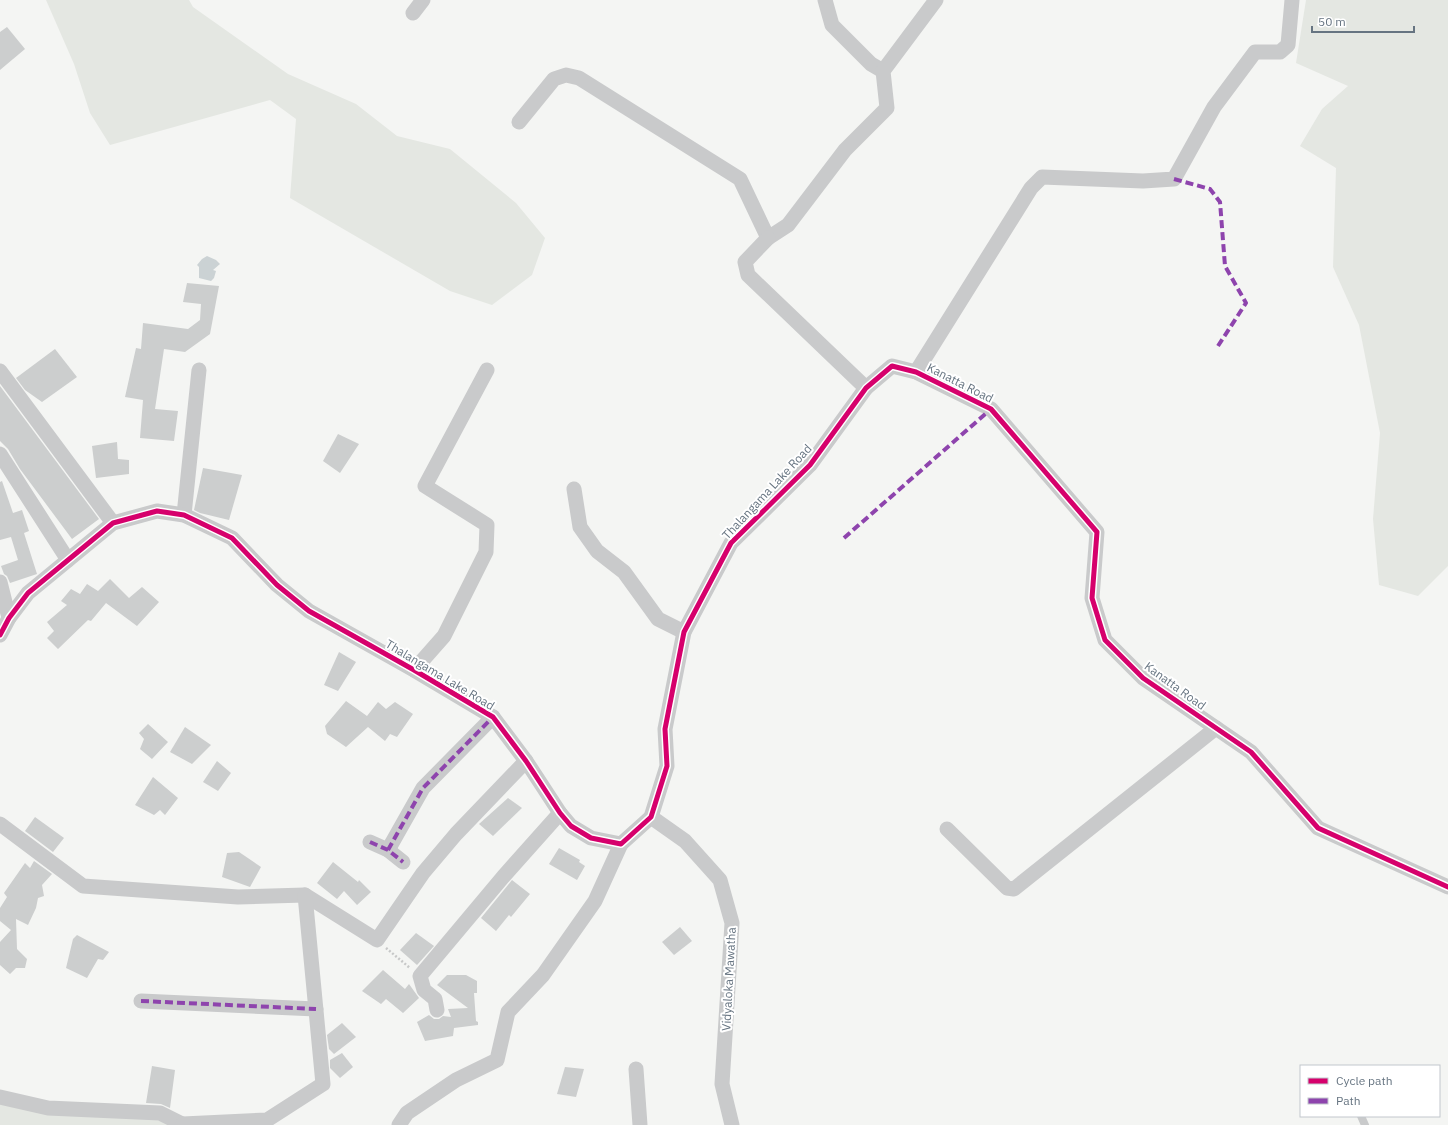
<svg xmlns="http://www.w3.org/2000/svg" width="1448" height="1125" font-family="'IBM Plex Sans',sans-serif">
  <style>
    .green { fill: #e4e7e2 }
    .water { fill: #cbd2d4 }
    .building { fill: #cccece }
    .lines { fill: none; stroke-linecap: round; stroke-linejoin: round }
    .path { stroke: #c7c8c8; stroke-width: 2.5; stroke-dasharray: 2 2; stroke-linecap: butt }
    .lane { stroke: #c9cacb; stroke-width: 8 }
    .street { stroke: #c9cacb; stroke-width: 15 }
    .quiet { stroke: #8e44ad; stroke-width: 4; stroke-dasharray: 8 4; stroke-linecap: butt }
    .cycleway-casing { stroke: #fff; stroke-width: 8 }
    .cycleway { stroke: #d6006c; stroke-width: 5 }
    .labels { text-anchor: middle; stroke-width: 4; stroke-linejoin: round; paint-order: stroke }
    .street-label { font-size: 12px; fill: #667481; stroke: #fff }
  </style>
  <rect width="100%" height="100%" fill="#f4f5f3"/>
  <g class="green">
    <path d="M46,0h143l4,7 95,67 68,30 41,32 53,13 66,54 29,35 -13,37 -40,30 -42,-14 -160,-93 6,-79 -26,-19 -160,45 -20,-32 -16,-49z"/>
    <path d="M1306,0h142v566l-30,30 -39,-11 -6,-66 7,-86 -21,-108 -26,-58 3,-99 -36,-22 22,-37 26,-23 -52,-23z"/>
    <path d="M0,1097l160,16 24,12h-184z"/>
  </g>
  <path class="water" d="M207,256l9,4 4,4 -7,6 3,1 -2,7 -3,3 -12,-3v-11l-2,-2 5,-6z"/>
  <g class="building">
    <path d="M7,27l18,22 -25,21v-38z"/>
    <path d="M187,283l32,3 -9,48 -25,18 -21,-3 -9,60 23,2 -4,30 -34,-3 3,-38 -18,-3 11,-49 5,1 2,-26 45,6 12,-9 1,-16 -18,-2z"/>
    <path d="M55,349l22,28 -35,25 -17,-12 -9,-12z"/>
    <path d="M0,386l99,133 -27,20 -52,-70 -12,-20 -8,-8z"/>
    <path d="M338,434l21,10 -19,29 -17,-12z"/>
    <path d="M117,442l1,17 11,1v14l-33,4 -4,-32z"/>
    <path d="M203,468l39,7 -13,45 -29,-7 -6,-3z"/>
    <path d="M2,481l11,32 9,-3 7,21 -5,2 13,41 -27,9 -3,-7 -3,-2 -3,-8 17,-6 -7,-23 -11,3v-58z"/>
    <path d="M110,579l19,19 13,-11 17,15 -22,24 -31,-23 -15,18 -3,-1 -30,29 -11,-11 7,-7 -7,-9 20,-17 -6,-4 10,-12 9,5 7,-10 11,7z"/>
    <path d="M339,652l17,10 -18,29 -14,-6z"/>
    <path d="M346,701l21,15 11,-14 8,7 9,-7 18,12 -16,23 -7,-3 -5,7 -17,-14 -22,20 -19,-13 -2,-8z"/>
    <path d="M148,724l20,18 -16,17 -12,-10 4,-10 -5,-6z"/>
    <path d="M185,727l26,18 -19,19 -22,-12z"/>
    <path d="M217,761l14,12 -13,18 -15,-9z"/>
    <path d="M153,777l25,21 -13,17 -5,-5 -6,5 -19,-10z"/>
    <path d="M508,798l14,10 -29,28 -14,-12z"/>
    <path d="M35,817l29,21 -11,14 -28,-21z"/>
    <path d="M559,848l21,12 -1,2 6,4 -8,14 -28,-16z"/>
    <path d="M239,852l22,15 -11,20 -28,-10 5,-24z"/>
    <path d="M34,861l18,13 -10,11 2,11 -6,2 -2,10 -8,17 -12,-6 1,30 10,10 -2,9h-9l-6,6 -10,-9v-23l11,-12 -11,-9v-13l7,-11 -3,-4 21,-30 5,5z"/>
    <path d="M333,862l25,20 1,-2 12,12 -14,13 -13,-14 -7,8 -20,-16z"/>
    <path d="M512,880l18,14 -19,23 -2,-2 -13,16 -15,-13z"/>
    <path d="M680,927l12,14 -18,14 -12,-13z"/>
    <path d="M416,933l18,13 -17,19 -17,-15z"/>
    <path d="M77,935l32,17 -6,8 -5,-1 -11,19 -21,-10 7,-29z"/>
    <path d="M383,970l22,19 4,-5 10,14 -16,15 -17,-14 -5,5 -19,-13z"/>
    <path d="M447,975h19l11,6v12h-3l2,28 2,1v3l-24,3 -1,8 -28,5 -8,-19 12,-7 5,4h5l4,-3 8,1 -3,-8 20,-1 -31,-23z"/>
    <path d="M342,1023l14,14 -22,17 -5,-5 -2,-14z"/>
    <path d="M342,1053l11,14 -13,11 -10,-10v-8z"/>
    <path d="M152,1066l23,4 -5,38 -9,-4 -15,-1z"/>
    <path d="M565,1067l19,2 -8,28 -19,-3z"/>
  </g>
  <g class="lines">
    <path class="path" d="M386,948l24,20"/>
    <path class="lane" d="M1361,1116l4,9"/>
    <g class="street">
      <path d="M825,0l7,25 39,39 12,7"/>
      <path d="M413,13l10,-13"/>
      <path d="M519,122l35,-43 12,-4 13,3 161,101 28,59 20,-13 57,-75 42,-42 -4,-37 53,-71"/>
      <path d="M768,238l-23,24 3,13 118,113"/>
      <path d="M0,371l113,152"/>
      <path d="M916,372l115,-184 11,-11 101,4 31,-2 40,-72 41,-55h25l8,-7 4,-45"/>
      <path d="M0,454l68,106"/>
      <path d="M574,489l6,38 17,24 27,21 34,47 26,13"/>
      <path d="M184,515l15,-145"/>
      <path d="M0,582l9,36"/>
      <path d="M0,635l9,-17 19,-25 85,-70 44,-12 27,4 48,23 45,47 32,26 105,59 79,47 33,44 34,52 11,13 20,12 30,6 30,-27 16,-51 -2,-37 19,-97 47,-89 79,-78 56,-77 26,-22 24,6 75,37 106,123 -5,66 13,42 38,38 108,74 67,76 130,59"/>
      <path d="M414,670l30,-34 42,-84 1,-27 -62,-39 62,-116"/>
      <path d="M651,817l34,24 35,39 12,43 -10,161 10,41"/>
      <path d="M0,824l83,62 155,11 67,-2 72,45 46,-67 33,-39 70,-73"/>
      <path d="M947,829l60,59 7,1 202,-161"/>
      <path d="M370,842l18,8 15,12"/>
      <path d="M388,850l35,-62 70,-71"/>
      <path d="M141,1001l175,8"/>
      <path d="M437,1010l-2,-11 -11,-9 -4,-14 83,-99 57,-64"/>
      <path d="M636,1069l4,56"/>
      <path d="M0,1097l48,11 112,5 24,12"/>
      <path d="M183,1124l84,-4 56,-36 -18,-189"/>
      <path d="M399,1125l8,-12 49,-33 41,-20 11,-48 35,-37 52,-74 26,-57"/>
    </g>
    <g class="quiet">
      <path d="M1174,179l36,10 10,13 5,64 21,37 -28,43"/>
      <path d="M844,538l147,-129"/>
      <path d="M370,842l18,8 15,12"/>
      <path d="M388,850l35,-62 70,-71"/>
      <path d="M141,1001l175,8"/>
    </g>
    <g class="cycleway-casing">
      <path id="cycleway" d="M0,635l9,-17 19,-25 85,-70 44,-12 27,4 48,23 45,47 32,26 105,59 79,47 33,44 34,52 11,13 20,12 30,6 30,-27 16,-51 -2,-37 19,-97 47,-89 79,-78 56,-77 26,-22 24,6 75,37 106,123 -5,66 13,42 38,38 108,74 67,76 130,59"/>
    </g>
    <use href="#cycleway" class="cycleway"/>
  </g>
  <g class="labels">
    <g class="street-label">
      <text transform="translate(960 383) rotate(27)" y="4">Kanatta Road</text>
      <text transform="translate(767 492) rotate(-47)" y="4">Thalangama Lake Road</text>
      <text transform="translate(440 675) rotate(31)" y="4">Thalangama Lake Road</text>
      <text transform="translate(1175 686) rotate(36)" y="4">Kanatta Road</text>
      <text transform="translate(729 979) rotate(-87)" y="4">Vidyaloka Mawatha</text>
    </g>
  </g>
  <rect x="1300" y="1065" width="140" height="52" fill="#ffffff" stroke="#c2c7cd"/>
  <rect x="1308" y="1078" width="20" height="6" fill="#d6006c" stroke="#c2c7cd"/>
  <text x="1336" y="1085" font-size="12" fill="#667481">Cycle path</text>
  <rect x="1308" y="1098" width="20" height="6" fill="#8e44ad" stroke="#c2c7cd"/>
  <text x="1336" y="1105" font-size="12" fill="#667481">Path</text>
  <path d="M1312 26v6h102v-6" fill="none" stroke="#667481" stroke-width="2"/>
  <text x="1318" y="26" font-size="12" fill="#667481" stroke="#ffffff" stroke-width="3" paint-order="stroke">50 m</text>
</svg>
